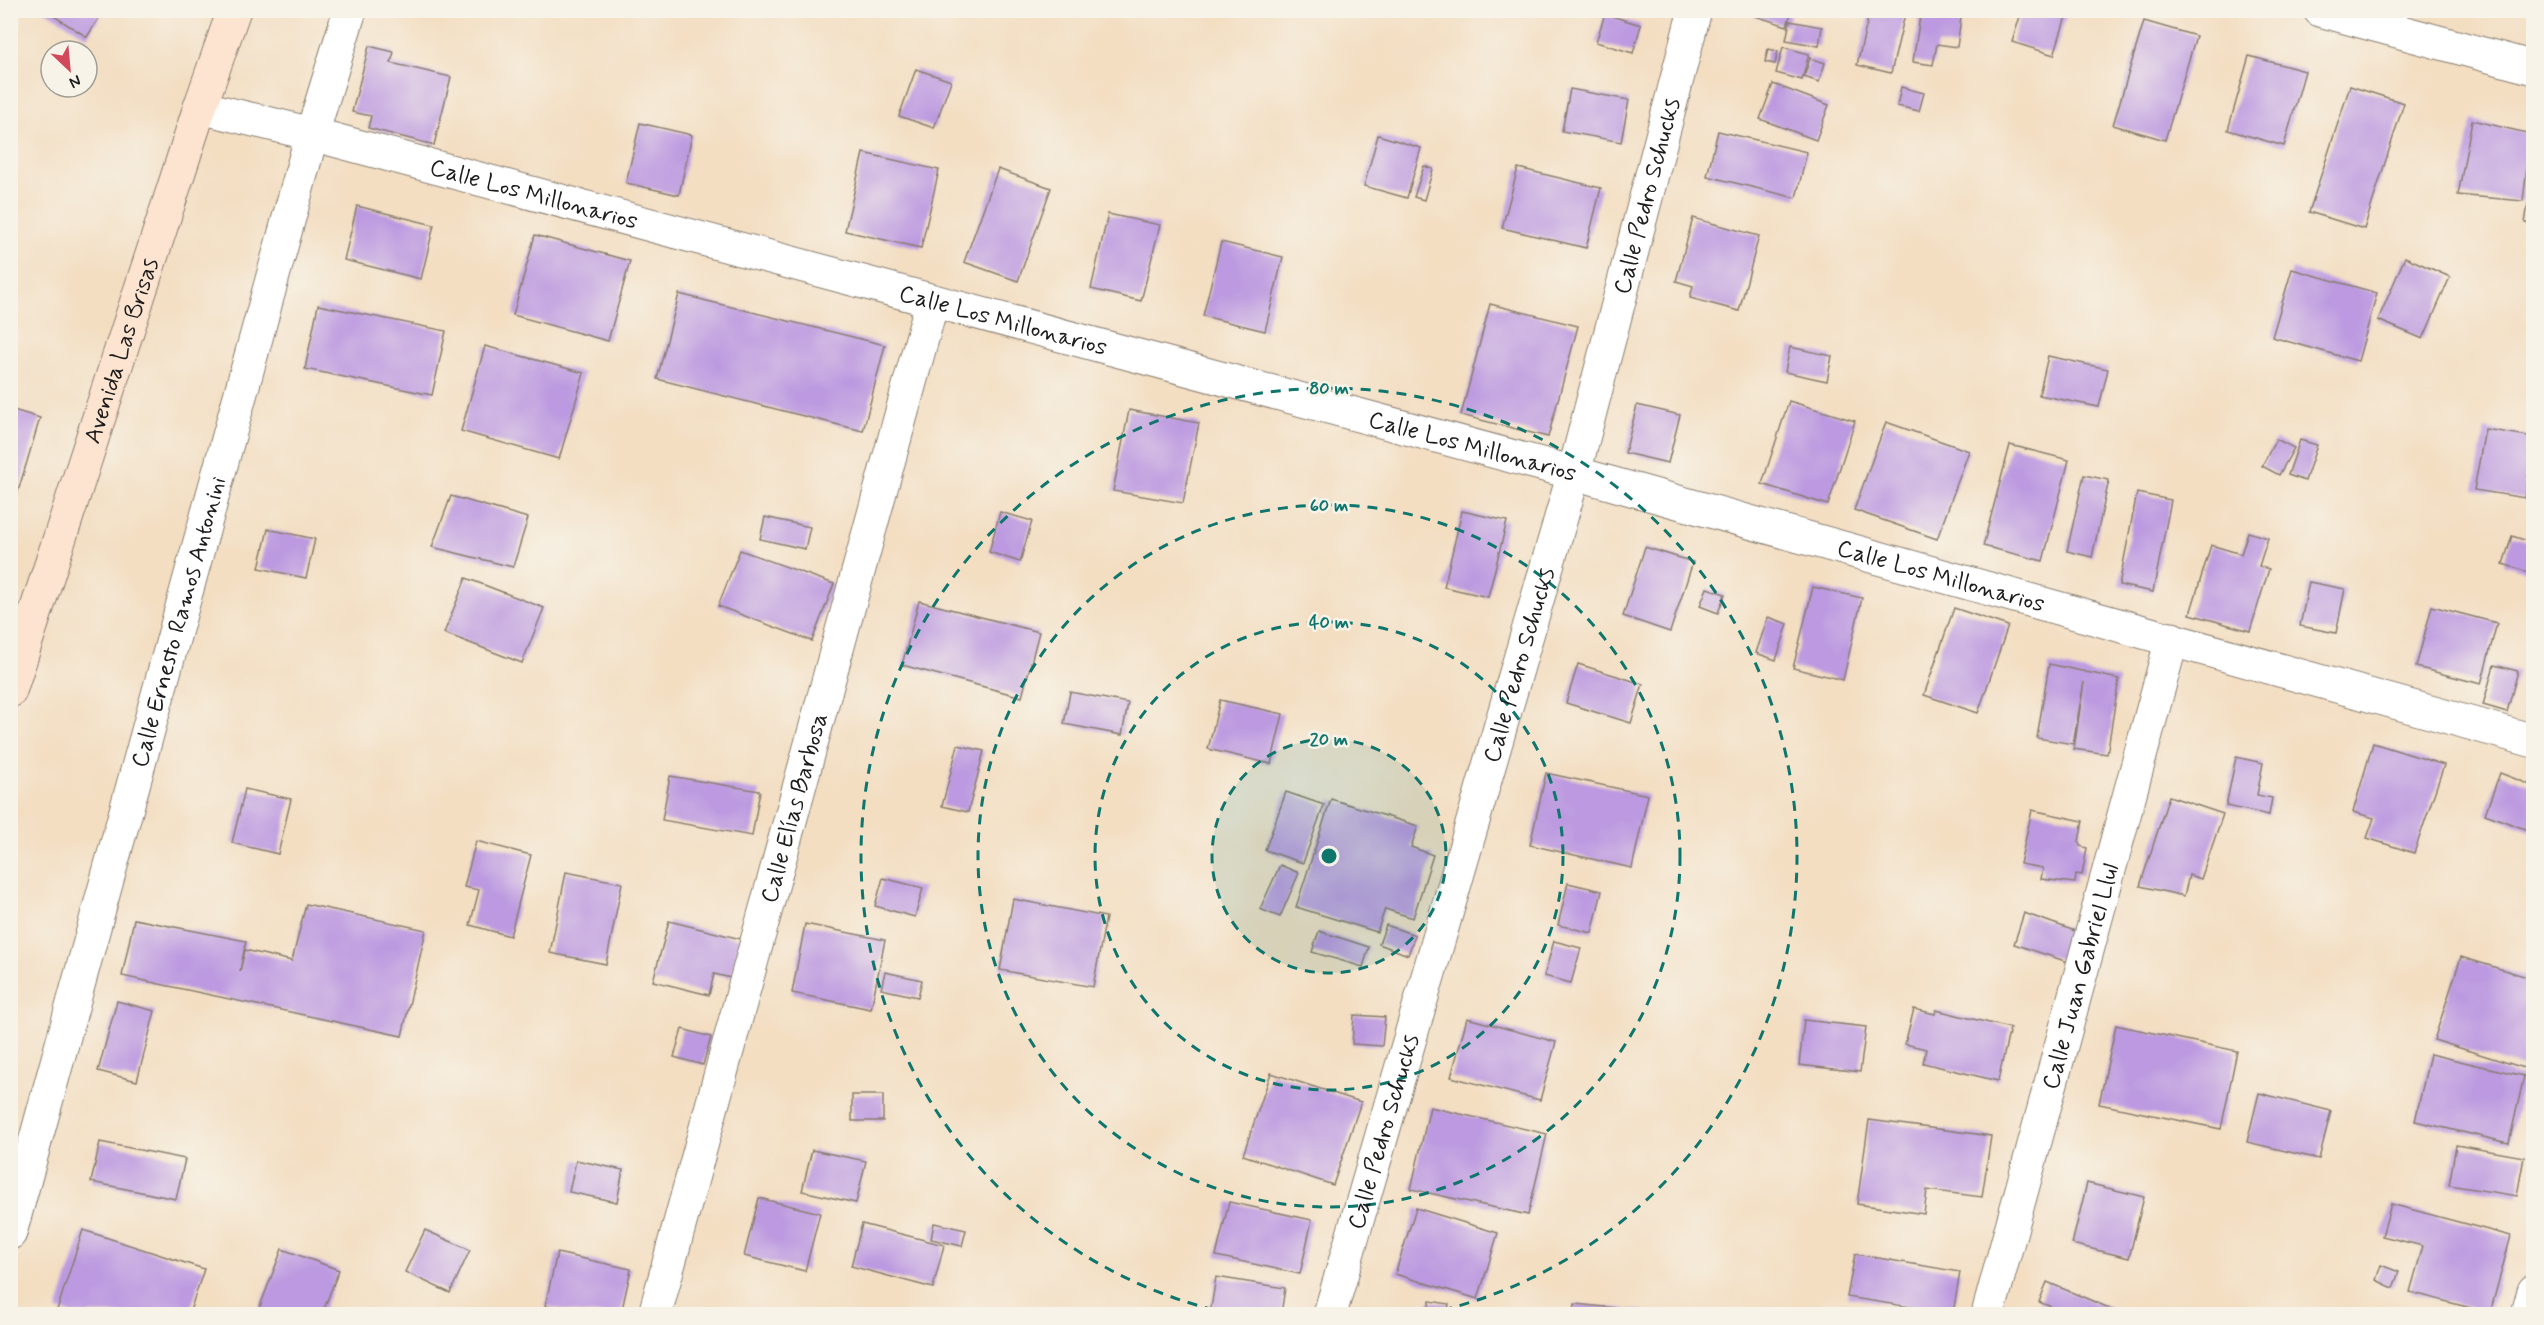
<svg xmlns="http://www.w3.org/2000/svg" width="2544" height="1325" font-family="Mynerve,sans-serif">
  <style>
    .building { fill: #bc99e0 }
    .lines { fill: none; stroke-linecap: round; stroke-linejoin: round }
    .street-casing { stroke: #887d6f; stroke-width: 35 }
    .secondary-casing { stroke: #887d6f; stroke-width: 35 }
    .street { stroke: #fff; stroke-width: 33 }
    .secondary { stroke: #fde4d1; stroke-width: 33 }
    .ring { fill: none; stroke: #0f766e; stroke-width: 3; stroke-dasharray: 10 8 }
    .labels { text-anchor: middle; stroke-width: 5; stroke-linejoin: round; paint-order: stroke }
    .street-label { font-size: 24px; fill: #1c1c1c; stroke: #f7f3e8 }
    .centre { fill: #0f766e; stroke: #f7f3e8; stroke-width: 3 }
    .ring-label { font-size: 18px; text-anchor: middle; font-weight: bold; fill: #0f766e; stroke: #f7f3e8; stroke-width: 5; stroke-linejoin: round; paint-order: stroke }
  </style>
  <rect width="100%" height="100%" fill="#f7f3e8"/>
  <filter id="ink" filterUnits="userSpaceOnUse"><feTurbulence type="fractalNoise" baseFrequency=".0167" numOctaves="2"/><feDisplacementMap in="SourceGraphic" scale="12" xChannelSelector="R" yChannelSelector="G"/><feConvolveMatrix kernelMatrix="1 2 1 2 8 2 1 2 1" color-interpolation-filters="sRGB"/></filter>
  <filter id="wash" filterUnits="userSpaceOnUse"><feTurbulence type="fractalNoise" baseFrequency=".008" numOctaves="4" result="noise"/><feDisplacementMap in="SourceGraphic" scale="24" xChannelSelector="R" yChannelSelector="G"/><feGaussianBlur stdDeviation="1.35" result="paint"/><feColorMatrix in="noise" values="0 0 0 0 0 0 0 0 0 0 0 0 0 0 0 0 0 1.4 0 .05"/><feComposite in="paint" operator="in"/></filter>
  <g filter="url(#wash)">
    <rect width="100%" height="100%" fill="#f3dec2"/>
    <g id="blocks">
      <g class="building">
        <path d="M44,10h60l-17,27z"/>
        <path d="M1754,10h38l-5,16 -35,-11z"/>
        <path d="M1870,10h36l-15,63 -34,-8z"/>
        <path d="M1921,10h41l-5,37 -20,-3 -4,21 -20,-3z"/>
        <path d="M2022,10h46l-14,45 -42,-13z"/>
        <path d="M1605,14l36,11 -8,28 -37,-11z"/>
        <path d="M1790,21l32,6 -3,19 -33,-6z"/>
        <path d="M2144,21l52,15 -31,104 -52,-15z"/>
        <path d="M369,46l25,6 -3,11 60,14 -17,68 -66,-17 3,-12 -19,-4z"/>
        <path d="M1783,47l26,7 -7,26 -26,-7z"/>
        <path d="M1768,49l10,2 -3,13 -10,-2z"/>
        <path d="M2249,56l56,15 -21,75 -56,-16z"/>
        <path d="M1810,58l15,5 -6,19 -15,-5z"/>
        <path d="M916,69l35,12 -17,47 -35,-12z"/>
        <path d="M1773,84l56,21 -13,35 -56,-21z"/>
        <path d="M2350,86l54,17 -40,126 -55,-17z"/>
        <path d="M1901,87l23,6 -5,18 -22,-5z"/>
        <path d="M1570,89l59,11 -8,42 -59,-11z"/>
        <path d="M2472,120l59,14 -8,67 -65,-6z"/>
        <path d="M640,123l52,12 -13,60 -53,-12z"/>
        <path d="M1718,131l89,21 -11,46 -89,-22z"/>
        <path d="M1378,135l43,13 -14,50 -43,-12z"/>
        <path d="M863,153l76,17 -18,78 -76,-17z"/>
        <path d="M1424,166l9,3 -9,31 -10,-3z"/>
        <path d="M1518,168l83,20 -15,60 -84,-20z"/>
        <path d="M998,169l53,19 -33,93 -54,-19z"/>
        <path d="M2528,204l6,3v17l-9,-1z"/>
        <path d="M357,206l77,19 -13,54 -77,-19z"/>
        <path d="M1108,214l52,11 -19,76 -50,-12z"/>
        <path d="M1693,218l66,18 -20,75 -49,-13 3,-12 -17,-5z"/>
        <path d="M535,235l95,26 -22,80 -95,-26z"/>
        <path d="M1221,242l62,15 -18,74 -62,-15z"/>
        <path d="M2405,257l45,20 -27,62 -45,-19z"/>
        <path d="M2292,269l85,24 -19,68 -86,-24z"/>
        <path d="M679,294l206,51 -22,86 -206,-52z"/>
        <path d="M1490,304l88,22 -30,111 -87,-22z"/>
        <path d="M318,305l128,26 -14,64 -127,-26z"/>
        <path d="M485,346l99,27 -25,86 -98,-28z"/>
        <path d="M1790,347l42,9 -5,25 -42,-9z"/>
        <path d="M2048,356l60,13 -9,38 -60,-12z"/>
        <path d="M1789,401l66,20 -27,84 -66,-21z"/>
        <path d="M1637,405l43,10 -12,48 -43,-10z"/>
        <path d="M10,409l30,9 -29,97h-1z"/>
        <path d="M1129,410l70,13 -16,80 -70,-12z"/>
        <path d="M1886,422l83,29 -32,88 -83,-29z"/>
        <path d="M2485,429l49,8 -9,61 -51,-8z"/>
        <path d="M2276,439l18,9 -15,27 -17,-9z"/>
        <path d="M2300,440l17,5 -12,36 -17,-6z"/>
        <path d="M2010,445l59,15 -26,101 -60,-15z"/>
        <path d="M2084,475l25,5 -17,77 -25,-6z"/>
        <path d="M2137,493l34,7 -18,92 -34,-7z"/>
        <path d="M451,496l77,22 -15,49 -81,-20z"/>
        <path d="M1462,511l45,10 -19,76 -44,-10z"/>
        <path d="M1000,512l32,9 -12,41 -31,-10z"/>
        <path d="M765,517l45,10 -5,22 -45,-10z"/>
        <path d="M268,529l47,10 -9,39 -47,-10z"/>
        <path d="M2248,532l20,6 -9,28 10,3 -19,62 -60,-17 21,-69 30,9z"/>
        <path d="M2512,536l22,7v31l-31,-10z"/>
        <path d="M1645,547l48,15 -23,70 -47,-16z"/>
        <path d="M740,550l94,34 -22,57 -94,-35z"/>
        <path d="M466,578l78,30 -22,55 -78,-30z"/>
        <path d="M2309,582l36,7 -9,44 -36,-7z"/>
        <path d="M1813,587l49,11 -19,82 -50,-12z"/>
        <path d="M1707,588l18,6 -7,19 -18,-7z"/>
        <path d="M919,601l120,31 -17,65 -120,-32z"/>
        <path d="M2432,606l65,17 -16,61 -65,-17z"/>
        <path d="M1954,608l54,18 -30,87 -54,-18z"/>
        <path d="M1768,617l20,7 -12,36 -20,-7z"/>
        <path d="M1578,664l65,20 -12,39 -65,-20z"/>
        <path d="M2049,664l70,15 -12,75 -33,-5 10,-67 -11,62 -36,-6z"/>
        <path d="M2494,665l24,6 -11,41 -24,-7z"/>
        <path d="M1070,692l58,11 -6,32 -58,-11z"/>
        <path d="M1220,700l63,14 -12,50 -63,-15z"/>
        <path d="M2373,743l71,22 -30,88 -47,-15 7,-20 -21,-6z"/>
        <path d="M958,745l26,6 -16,61 -26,-6z"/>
        <path d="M2236,757l27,6 -6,32 15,3 -3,17 -43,-9z"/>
        <path d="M1546,773l102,22 -16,73 -102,-23z"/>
        <path d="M2500,773l34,13v36l-4,9 -45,-17z"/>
        <path d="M670,776l90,15 -8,45 -90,-16z"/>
        <path d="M245,789l46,10 -13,55 -46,-11z"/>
        <path d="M1286,792l38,13 -21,58 -38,-13z"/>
        <path d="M2169,796l54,18 -22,65 -12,-4 -5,21 -44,-10z"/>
        <path d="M1331,799l87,27 -7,21 22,8 -20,63 -28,-9 -8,23 -81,-25z"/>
        <path d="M2032,810l51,11 -4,20 1,5 7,2 -5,27 -6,-1 -1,9 -34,-4 2,-11 -23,-4z"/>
        <path d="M476,841l55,14 -21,81 -40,-11 9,-35 -15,-3z"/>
        <path d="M1280,865l19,8 -19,44 -20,-8z"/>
        <path d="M566,872l56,11 -16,81 -56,-11z"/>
        <path d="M883,878l40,10 -8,29 -40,-11z"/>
        <path d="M1568,883l34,8 -10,42 -34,-8z"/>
        <path d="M1013,899l93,18 -13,70 -93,-17z"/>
        <path d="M306,904l120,26 -24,106 -280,-60 12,-57 112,22 -6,30 5,-21 47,11z"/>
        <path d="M2024,913l54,19 -10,30 -54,-18z"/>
        <path d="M669,921l72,18 -10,39 -17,-4 -5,21 -56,-14z"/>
        <path d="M805,924l80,16 -14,69 -79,-16z"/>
        <path d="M1386,925l29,10 -7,20 -29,-11z"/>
        <path d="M1319,931l50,16 -6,20 -51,-15z"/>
        <path d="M1554,941l27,7 -10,35 -27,-7z"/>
        <path d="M2461,957l73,22v92l-100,-31z"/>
        <path d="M885,972l37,8 -4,17 -37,-8z"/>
        <path d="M117,1001l38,10 -18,70 -39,-10z"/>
        <path d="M1914,1009l21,5 1,-4 74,18 -12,53 -75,-18 3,-14 -21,-5z"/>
        <path d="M1354,1015l31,2 -3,29 -30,-2z"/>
        <path d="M1467,1018l89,24 -16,58 -89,-23z"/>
        <path d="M1804,1020l62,7 -6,45 -61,-7z"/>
        <path d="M2116,1025l121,26 -16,78 -122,-25z"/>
        <path d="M682,1029l29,8 -8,28 -29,-8z"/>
        <path d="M2430,1054l94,22 -15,67 -94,-22z"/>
        <path d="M1271,1073l90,29 -28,83 -90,-30z"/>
        <path d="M2259,1093l72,18 -12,48 -72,-17z"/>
        <rect x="852" y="1095" width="31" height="26"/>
        <path d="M1430,1107l117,27 -19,81 -117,-26z"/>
        <path d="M1869,1120l122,16 -9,61 -55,-7 -3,24 -67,-10z"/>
        <path d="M100,1142l85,17 -9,40 -85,-17z"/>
        <path d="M2456,1145l68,12 -7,39 -68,-11z"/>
        <path d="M812,1150l54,11 -10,42 -54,-12z"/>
        <path d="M576,1160l47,10 -6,32 -48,-10z"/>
        <path d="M2087,1183l57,14 -15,61 -57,-14z"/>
        <path d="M759,1198l61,15 -15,58 -61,-15z"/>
        <path d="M1229,1202l83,18 -12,54 -84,-18z"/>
        <path d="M2391,1204l120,32 -21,77 -80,-21 13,-46 -41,-10z"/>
        <path d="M1416,1208l82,25 -20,66 -83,-25z"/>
        <path d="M934,1223l32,7 -4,16 -31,-7z"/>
        <path d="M862,1224l82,21 -11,43 -82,-22z"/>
        <path d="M83,1230l121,39 -15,45h-118l-14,-4z"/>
        <path d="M425,1230l45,20 -20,43 -45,-21z"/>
        <path d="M282,1249l57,21 -17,44h-65z"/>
        <path d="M557,1253l74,16 -10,45h-38l-38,-8z"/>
        <path d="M1855,1254l105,18 -7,42 -106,-17z"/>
        <path d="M2381,1265l18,7 -6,16 -17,-8z"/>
        <path d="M1216,1277l69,11 -4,26h-71z"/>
        <path d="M2047,1282l67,28 -2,4h-43l-30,-12z"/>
        <path d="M1430,1301l19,3 -2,10h-20z"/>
        <path d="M1575,1304l70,7v3h-72z"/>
      </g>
    </g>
  </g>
  <g filter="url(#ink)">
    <use href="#blocks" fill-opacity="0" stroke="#887d6f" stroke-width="1.5"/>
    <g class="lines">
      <g class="street-casing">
        <g id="street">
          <path d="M2320,10l214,58"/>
          <path id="s1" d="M200,107l112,27 1262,339 960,268"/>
          <path id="s2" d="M10,1233l302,-1099 38,-124"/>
          <path id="s3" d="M655,1314l277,-1012"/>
          <path id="s4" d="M1330,1314l244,-841 121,-463"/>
          <path id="s5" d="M1988,1314l184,-675"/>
          <path d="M2528,1314l6,-23"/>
        </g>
      </g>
      <g class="secondary-casing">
        <g id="secondary">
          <path id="s6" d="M10,691l190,-584 34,-97"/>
        </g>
      </g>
      <use href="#street" class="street"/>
      <use href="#secondary" class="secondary"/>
    </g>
  </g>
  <circle cx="1329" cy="856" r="117" fill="#0f766e" fill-opacity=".12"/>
  <g class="ring">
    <circle cx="1329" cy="856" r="117"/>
    <circle cx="1329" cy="856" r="234"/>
    <circle cx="1329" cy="856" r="351"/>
    <path d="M1232 1314A468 468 0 1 1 1426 1314"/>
  </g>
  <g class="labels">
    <g class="street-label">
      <text dy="8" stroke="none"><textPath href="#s1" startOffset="345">Calle Los Millonarios</textPath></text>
      <text dy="8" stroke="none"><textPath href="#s4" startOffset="1162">Calle Pedro Schucks</textPath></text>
      <text dy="8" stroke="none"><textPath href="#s1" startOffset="831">Calle Los Millonarios</textPath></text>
      <text dy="8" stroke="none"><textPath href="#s6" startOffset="358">Avenida Las Brisas</textPath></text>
      <text dy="8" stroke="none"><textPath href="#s1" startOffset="1317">Calle Los Millonarios</textPath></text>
      <text dy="8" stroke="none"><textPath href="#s1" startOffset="1803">Calle Los Millonarios</textPath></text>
      <text dy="8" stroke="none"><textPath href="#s2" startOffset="634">Calle Ernesto Ramos Antonini</textPath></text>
      <text dy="8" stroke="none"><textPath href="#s4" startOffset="676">Calle Pedro Schucks</textPath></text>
      <text dy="8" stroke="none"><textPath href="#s3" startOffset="525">Calle Elías Barbosa</textPath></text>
      <text dy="8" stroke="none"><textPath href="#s5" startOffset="350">Calle Juan Gabriel Llul</textPath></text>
      <text dy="8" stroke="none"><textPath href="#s4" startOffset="190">Calle Pedro Schucks</textPath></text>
    </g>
  </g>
  <circle cx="1329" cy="856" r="9" class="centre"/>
  <g class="ring-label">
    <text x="1329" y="394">80 m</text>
    <text x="1329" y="511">60 m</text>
    <text x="1329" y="628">40 m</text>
    <text x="1329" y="745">20 m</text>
  </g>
  <rect width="2544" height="1325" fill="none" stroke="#f7f3e8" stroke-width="36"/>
  <g transform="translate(69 69) rotate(154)"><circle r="28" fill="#f7f3e8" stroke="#9f9d96" stroke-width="1.5"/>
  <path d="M0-4.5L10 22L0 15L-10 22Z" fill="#d1495b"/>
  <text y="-9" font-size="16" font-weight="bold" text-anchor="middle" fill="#1c1c1c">N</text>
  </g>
</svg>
